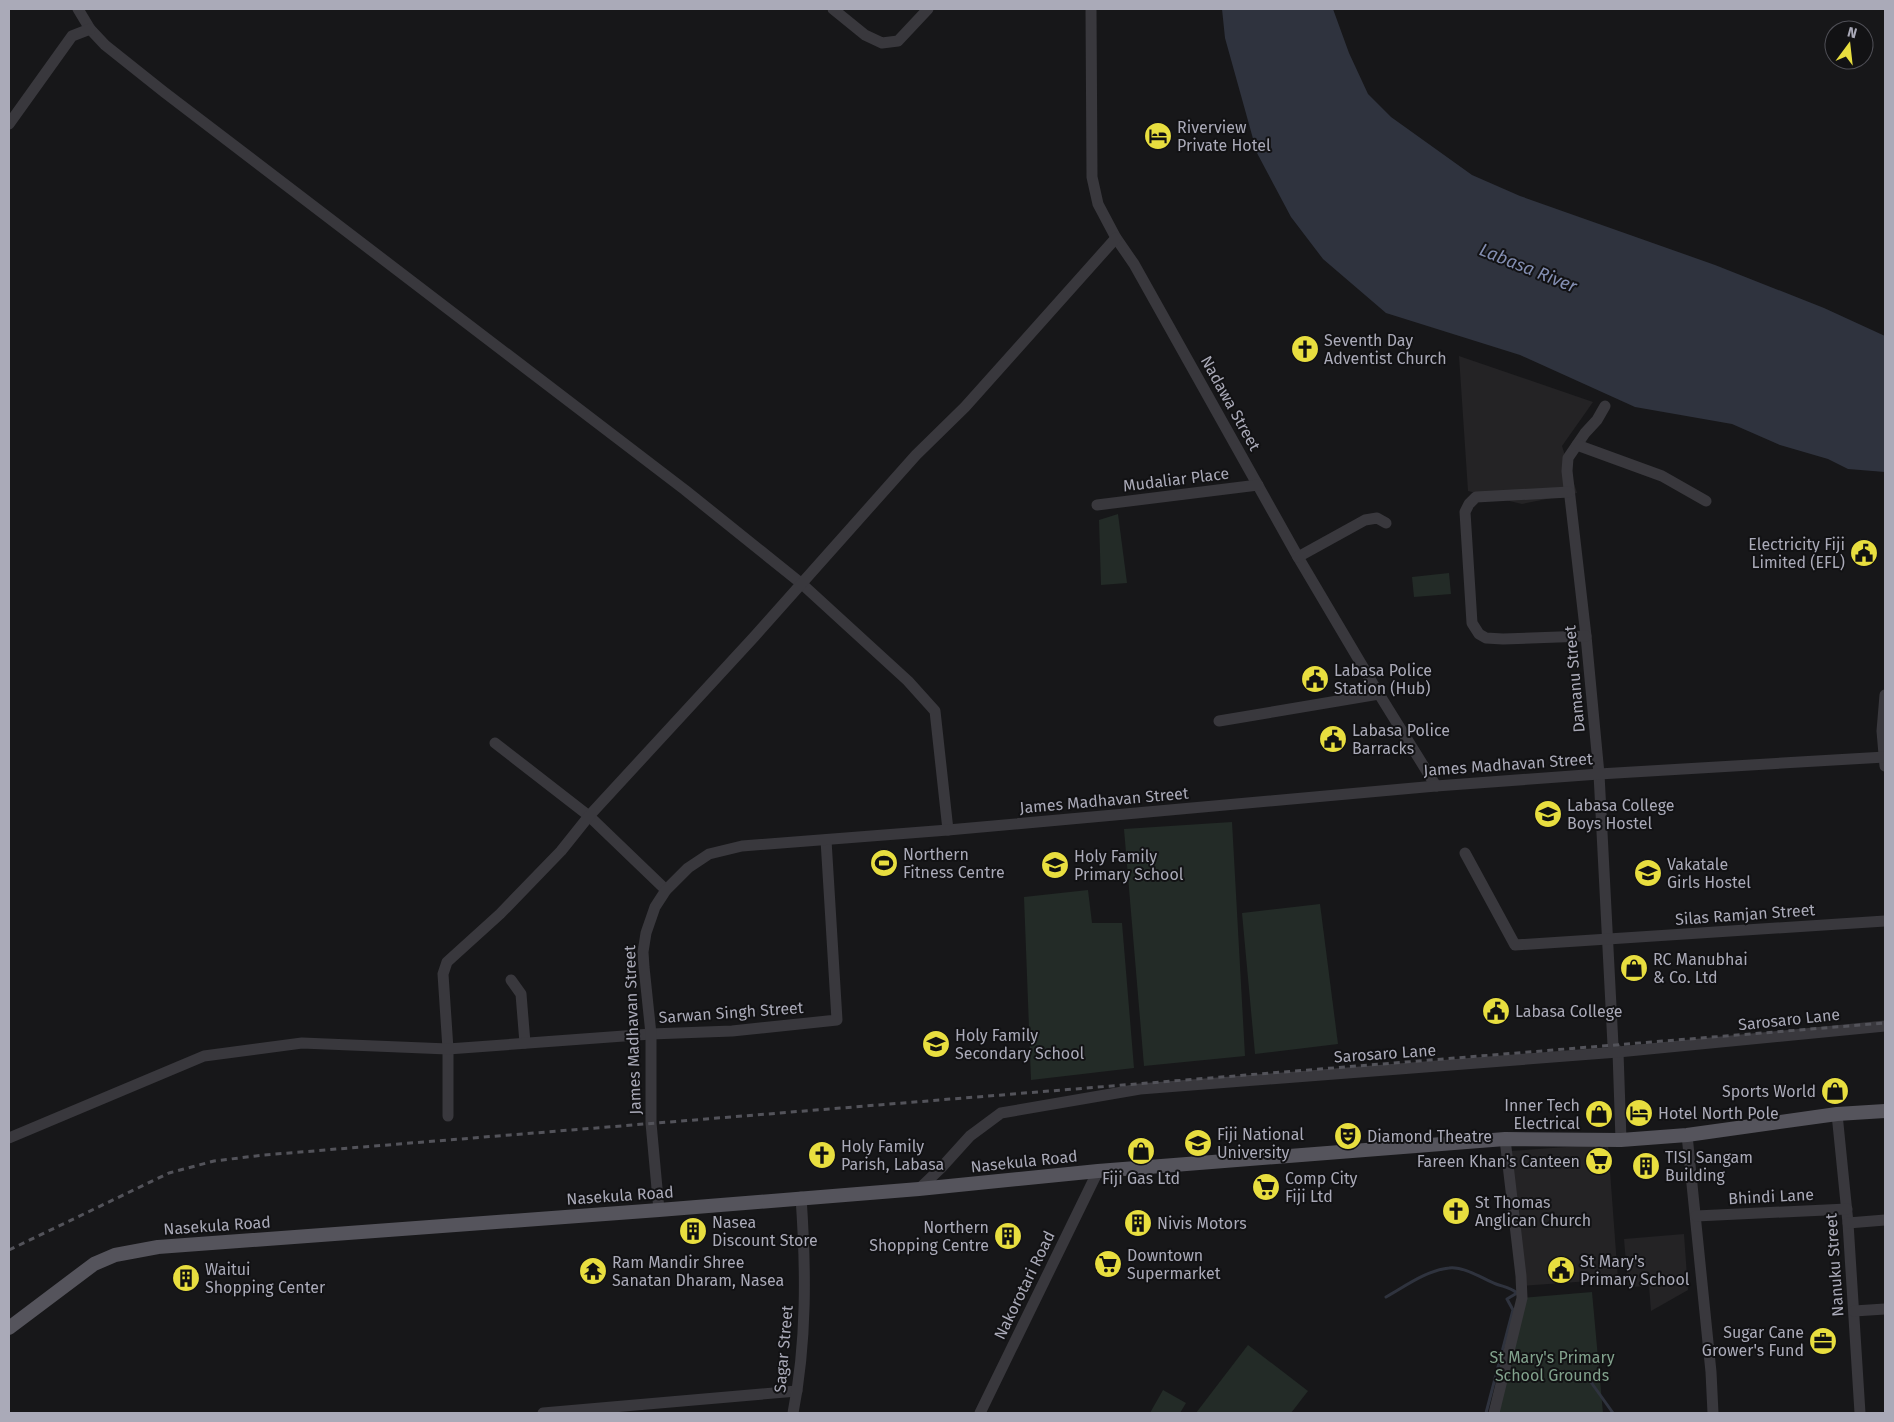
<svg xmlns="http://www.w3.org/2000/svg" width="1894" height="1422" font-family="'Fira Sans',sans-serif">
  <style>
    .built { fill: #242325 }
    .green { fill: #232b27 }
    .water { fill: #2f333e }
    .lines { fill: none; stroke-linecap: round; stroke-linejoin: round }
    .stream { stroke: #2f333e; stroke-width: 3 }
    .minor { stroke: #39383d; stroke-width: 11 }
    .major { stroke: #55545c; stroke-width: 14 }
    .rail { stroke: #53535a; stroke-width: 3; stroke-dasharray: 6 5; stroke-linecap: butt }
    .labels { text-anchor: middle; stroke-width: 4; stroke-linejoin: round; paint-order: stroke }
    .poi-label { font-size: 16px; fill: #aaaab8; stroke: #121214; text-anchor: start }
    .street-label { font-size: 16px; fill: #aaaab8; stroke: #121214 }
    .park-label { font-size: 16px; fill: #82a28d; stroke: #121214 }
    .water-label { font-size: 18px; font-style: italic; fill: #838eb1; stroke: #121214 }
  </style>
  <rect width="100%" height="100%" fill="#171719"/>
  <g class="built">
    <path d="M1459,356l134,46 -31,44 15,47 -55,11 -54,-13z"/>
    <path d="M1608,1144l10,135 -96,7 -11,-135z"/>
    <path d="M1684,1234l4,56 -37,21 -2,-25 -21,1 -4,-48z"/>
  </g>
  <g class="green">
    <path d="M1118,514l9,69 -26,2 -2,-65z"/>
    <path d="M1449,573l2,21 -37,3 -2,-20z"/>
    <path d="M1232,822l13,234 -101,10 -20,-237z"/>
    <path d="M1088,890l4,33h30l12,145 -103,12 -7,-183z"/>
    <path d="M1320,904l18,140 -83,10 -13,-141z"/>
    <path d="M1592,1292l11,121h-111l30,-115z"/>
    <path d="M1248,1345l60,46 -17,22h-95z"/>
    <path d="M1163,1390l23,13 -6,10h-30z"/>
  </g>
  <path class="water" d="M1222,9h111l16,44 19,41 23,23 81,58 48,21 195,69 109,43 61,28v136l-37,-3 -20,-10 -48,-14 -48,-21 -97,-17 -115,-52 -134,-42 -63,-54 -32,-42 -34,-64 -32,-115z"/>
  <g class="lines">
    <g class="stream">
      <path d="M1386,1297c18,-10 41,-27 63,-29 15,-2 34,11 47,16 8,3 14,3 21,9l-10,6 6,11 -27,103"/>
      <path d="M1588,1378l25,35"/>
    </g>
    <g class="minor">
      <path d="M78,9l12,20 15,16 59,47 521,398 117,94 106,97 27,30 13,119"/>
      <path d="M833,9l32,26 17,8 16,-2 30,-32"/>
      <path d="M1091,9l1,168 6,27 18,34 18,26 164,293 81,137 57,92"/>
      <path d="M9,124l63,-88 18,-7"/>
      <path d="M1605,406l-8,14 -12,13 -17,25 -1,13 19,165 13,138 14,271 5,7 3,88"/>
      <path d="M1577,445l85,31 44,25"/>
      <path d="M1569,492l-93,5 -7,7 -4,8 7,111 7,11 7,4 17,1 83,-3"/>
      <path d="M1097,505l161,-20"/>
      <path d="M1298,557l67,-37 12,-2 9,5"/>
      <path d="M1885,695l-3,36 3,35"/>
      <path d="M1219,721l160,-27"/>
      <path d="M495,743l94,73 77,74"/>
      <path d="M1465,853l50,92 370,-24"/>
      <path d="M511,980l10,14 4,49"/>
      <path d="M1837,1114l11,109 12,190"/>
      <path d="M448,1116v-67l-5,-75 4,-12 53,-48 61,-63 28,-35 165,-179 162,-182 49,-48 151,-169"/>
      <path d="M1687,1135l24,237 2,41"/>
      <path d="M9,1138l195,-82 98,-13 146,6 203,-15 81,-3 105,-11 -11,-180"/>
      <path d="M919,1189l22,-21 29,-32 31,-23 139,-24 478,-37 267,-26"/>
      <path d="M659,1210l-8,-87v-89l-7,-67 -1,-15 3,-19 9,-26 11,-17 22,-22 21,-14 33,-8 206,-16 488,-44 163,-12 286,-17"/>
      <path d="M1696,1216l151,-7"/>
      <path d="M1848,1223l37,-3"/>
      <path d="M1854,1311l31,-2"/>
      <path d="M543,1413l254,-22"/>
      <path d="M793,1413c14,-71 13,-144 8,-216"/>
      <path d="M980,1413l118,-242"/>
      <path d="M1494,1413l28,-115 -1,-22 -16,-137"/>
    </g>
    <path class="major" d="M9,1328l85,-64 21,-9 43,-8 501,-37 260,-21 179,-18 407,-32 116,1 66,-5 150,-21 48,-3"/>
    <path class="rail" d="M9,1250l160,-77 45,-12 50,-6 1621,-132"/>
  </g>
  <defs>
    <g id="hotel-disc" transform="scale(1.4375)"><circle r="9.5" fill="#e8de3f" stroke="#121214"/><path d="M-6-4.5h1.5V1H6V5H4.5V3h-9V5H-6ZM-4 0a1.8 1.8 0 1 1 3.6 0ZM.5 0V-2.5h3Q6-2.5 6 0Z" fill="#111"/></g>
    <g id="church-disc" transform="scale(1.4375)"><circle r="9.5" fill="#e8de3f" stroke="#121214"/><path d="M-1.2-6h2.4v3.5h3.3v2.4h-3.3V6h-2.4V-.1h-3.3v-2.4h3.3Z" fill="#111"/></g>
    <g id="civic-disc" transform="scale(1.4375)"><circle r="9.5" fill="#e8de3f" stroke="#121214"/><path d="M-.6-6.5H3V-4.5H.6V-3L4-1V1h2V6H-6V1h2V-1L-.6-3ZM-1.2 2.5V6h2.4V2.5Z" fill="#111"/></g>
    <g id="university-disc" transform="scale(1.4375)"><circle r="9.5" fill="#e8de3f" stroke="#121214"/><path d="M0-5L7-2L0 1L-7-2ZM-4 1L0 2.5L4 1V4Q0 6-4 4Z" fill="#111"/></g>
    <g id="stadium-disc" transform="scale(1.4375)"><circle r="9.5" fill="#e8de3f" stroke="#121214"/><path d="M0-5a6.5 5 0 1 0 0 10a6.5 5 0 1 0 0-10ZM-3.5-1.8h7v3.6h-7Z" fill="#111"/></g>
    <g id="school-disc" transform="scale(1.4375)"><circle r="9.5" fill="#e8de3f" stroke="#121214"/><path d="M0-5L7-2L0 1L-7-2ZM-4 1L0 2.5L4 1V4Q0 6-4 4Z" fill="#111"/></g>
    <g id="shop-disc" transform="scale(1.4375)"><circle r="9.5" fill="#e8de3f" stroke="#121214"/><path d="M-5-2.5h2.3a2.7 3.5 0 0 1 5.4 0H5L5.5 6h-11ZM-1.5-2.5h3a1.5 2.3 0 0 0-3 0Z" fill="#111"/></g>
    <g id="theatre-disc" transform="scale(1.4375)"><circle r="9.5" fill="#e8de3f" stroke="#121214"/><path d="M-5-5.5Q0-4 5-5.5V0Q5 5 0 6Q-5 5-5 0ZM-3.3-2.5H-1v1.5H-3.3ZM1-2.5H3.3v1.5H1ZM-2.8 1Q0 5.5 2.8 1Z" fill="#111"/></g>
    <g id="supermarket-disc" transform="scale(1.4375)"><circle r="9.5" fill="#e8de3f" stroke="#121214"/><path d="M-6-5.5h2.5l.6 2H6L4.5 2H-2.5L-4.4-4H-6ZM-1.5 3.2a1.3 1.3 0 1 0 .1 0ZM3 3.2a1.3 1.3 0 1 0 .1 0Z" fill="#111"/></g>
    <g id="building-disc" transform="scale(1.4375)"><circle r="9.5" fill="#e8de3f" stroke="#121214"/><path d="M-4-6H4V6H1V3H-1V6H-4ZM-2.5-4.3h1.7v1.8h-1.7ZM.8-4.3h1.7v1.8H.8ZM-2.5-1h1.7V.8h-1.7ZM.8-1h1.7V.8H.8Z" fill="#111"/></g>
    <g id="temple-disc" transform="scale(1.4375)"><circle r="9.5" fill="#e8de3f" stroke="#121214"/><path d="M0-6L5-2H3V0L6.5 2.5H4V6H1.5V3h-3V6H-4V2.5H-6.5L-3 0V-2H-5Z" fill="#111"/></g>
    <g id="office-disc" transform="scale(1.4375)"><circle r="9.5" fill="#e8de3f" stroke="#121214"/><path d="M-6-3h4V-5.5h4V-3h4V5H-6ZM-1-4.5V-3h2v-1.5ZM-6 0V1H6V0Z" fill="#111"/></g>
  </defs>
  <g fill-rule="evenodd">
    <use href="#hotel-disc" x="1158" y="136"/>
    <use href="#church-disc" x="1305" y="349"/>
    <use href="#civic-disc" x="1864" y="553"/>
    <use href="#civic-disc" x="1315" y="679"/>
    <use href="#civic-disc" x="1333" y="739"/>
    <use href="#university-disc" x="1548" y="814"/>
    <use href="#stadium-disc" x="884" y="863"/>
    <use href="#school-disc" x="1055" y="865"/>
    <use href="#university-disc" x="1648" y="873"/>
    <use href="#shop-disc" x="1634" y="968"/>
    <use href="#civic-disc" x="1496" y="1011"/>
    <use href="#school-disc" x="936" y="1044"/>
    <use href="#shop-disc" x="1835" y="1091"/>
    <use href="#hotel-disc" x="1639" y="1113"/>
    <use href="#shop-disc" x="1599" y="1114"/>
    <use href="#theatre-disc" x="1348" y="1136"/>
    <use href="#university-disc" x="1198" y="1143"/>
    <use href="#shop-disc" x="1141" y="1151"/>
    <use href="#church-disc" x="822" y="1155"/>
    <use href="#supermarket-disc" x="1599" y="1161"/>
    <use href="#building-disc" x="1646" y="1166"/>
    <use href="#supermarket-disc" x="1266" y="1187"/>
    <use href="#church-disc" x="1456" y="1211"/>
    <use href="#building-disc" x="1138" y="1223"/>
    <use href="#building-disc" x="693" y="1231"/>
    <use href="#building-disc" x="1008" y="1236"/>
    <use href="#supermarket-disc" x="1108" y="1264"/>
    <use href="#civic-disc" x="1561" y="1270"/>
    <use href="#temple-disc" x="593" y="1271"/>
    <use href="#building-disc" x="186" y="1278"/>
    <use href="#office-disc" x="1823" y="1341"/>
  </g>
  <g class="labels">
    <g class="poi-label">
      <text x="1177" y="133">Riverview<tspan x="1177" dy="18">Private Hotel</tspan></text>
      <text x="1324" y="346">Seventh Day<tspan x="1324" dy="18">Adventist Church</tspan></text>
      <text x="1845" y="550" text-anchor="end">Electricity Fiji<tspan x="1845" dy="18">Limited (EFL)</tspan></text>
      <text x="1334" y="676">Labasa Police<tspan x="1334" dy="18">Station (Hub)</tspan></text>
      <text x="1352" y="736">Labasa Police<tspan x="1352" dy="18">Barracks</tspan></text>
      <text x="1567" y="811">Labasa College<tspan x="1567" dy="18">Boys Hostel</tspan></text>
      <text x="903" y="860">Northern<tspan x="903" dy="18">Fitness Centre</tspan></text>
      <text x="1074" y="862">Holy Family<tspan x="1074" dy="18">Primary School</tspan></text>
      <text x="1667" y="870">Vakatale<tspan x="1667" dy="18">Girls Hostel</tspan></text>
      <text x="1653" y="965">RC Manubhai<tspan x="1653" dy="18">&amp; Co. Ltd</tspan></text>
      <text x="1515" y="1017">Labasa College</text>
      <text x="955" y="1041">Holy Family<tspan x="955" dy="18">Secondary School</tspan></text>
      <text x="1816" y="1097" text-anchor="end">Sports World</text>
      <text x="1580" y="1111" text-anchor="end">Inner Tech<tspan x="1580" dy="18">Electrical</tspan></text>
      <text x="1658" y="1119">Hotel North Pole</text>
      <text x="1217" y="1140">Fiji National<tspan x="1217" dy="18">University</tspan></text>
      <text x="1367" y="1142">Diamond Theatre</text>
      <text x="841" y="1152">Holy Family<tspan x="841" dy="18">Parish, Labasa</tspan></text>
      <text x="1665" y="1163">TISI Sangam<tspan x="1665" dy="18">Building</tspan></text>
      <text x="1580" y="1167" text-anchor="end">Fareen Khan's Canteen</text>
      <text x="1141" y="1184" text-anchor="middle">Fiji Gas Ltd</text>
      <text x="1285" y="1184">Comp City<tspan x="1285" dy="18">Fiji Ltd</tspan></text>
      <text x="1475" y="1208">St Thomas<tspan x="1475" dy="18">Anglican Church</tspan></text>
      <text x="712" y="1228">Nasea<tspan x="712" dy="18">Discount Store</tspan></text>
      <text x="1157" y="1229">Nivis Motors</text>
      <text x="989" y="1233" text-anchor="end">Northern<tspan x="989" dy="18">Shopping Centre</tspan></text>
      <text x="1127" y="1261">Downtown<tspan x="1127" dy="18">Supermarket</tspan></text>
      <text x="1580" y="1267">St Mary's<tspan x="1580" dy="18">Primary School</tspan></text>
      <text x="612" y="1268">Ram Mandir Shree<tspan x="612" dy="18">Sanatan Dharam, Nasea</tspan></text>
      <text x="205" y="1275">Waitui<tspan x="205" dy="18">Shopping Center</tspan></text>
      <text x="1804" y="1338" text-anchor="end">Sugar Cane<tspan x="1804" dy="18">Grower's Fund</tspan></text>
    </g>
    <g class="street-label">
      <text transform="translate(1231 403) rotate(61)" y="6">Nadawa Street</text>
      <text transform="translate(1176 479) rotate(-7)" y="6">Mudaliar Place</text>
      <text transform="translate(1574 679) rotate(-95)" y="6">Damanu Street</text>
      <text transform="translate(1508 764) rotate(-4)" y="6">James Madhavan Street</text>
      <text transform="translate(1104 800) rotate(-5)" y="6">James Madhavan Street</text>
      <text transform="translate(1745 914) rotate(-4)" y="6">Silas Ramjan Street</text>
      <text transform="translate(731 1012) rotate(-4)" y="6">Sarwan Singh Street</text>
      <text transform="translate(1789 1019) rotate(-6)" y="6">Sarosaro Lane</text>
      <text transform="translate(632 1030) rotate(-92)" y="6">James Madhavan Street</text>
      <text transform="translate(1385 1053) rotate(-4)" y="6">Sarosaro Lane</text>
      <text transform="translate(1024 1161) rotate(-6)" y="6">Nasekula Road</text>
      <text transform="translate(620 1195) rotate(-4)" y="6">Nasekula Road</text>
      <text transform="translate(1771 1196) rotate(-3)" y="6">Bhindi Lane</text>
      <text transform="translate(217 1225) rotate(-4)" y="6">Nasekula Road</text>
      <text transform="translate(1834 1265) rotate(-94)" y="6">Nanuku Street</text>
      <text transform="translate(1024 1285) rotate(-64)" y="6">Nakorotari Road</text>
      <text transform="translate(783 1349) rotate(-85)" y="6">Sagar Street</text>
    </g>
    <g class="park-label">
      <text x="1552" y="1363">St Mary's Primary<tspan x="1552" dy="18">School Grounds</tspan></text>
    </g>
    <g class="water-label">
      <text transform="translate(1528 268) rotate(22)" y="6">Labasa River</text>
    </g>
  </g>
  <rect width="1894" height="1422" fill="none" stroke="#aaaab8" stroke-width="20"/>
  <g transform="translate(1849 45) rotate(15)"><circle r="24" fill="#121214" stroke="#4f4f56"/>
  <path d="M0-4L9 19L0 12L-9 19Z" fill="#e8de3f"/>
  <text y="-8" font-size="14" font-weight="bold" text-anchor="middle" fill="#aaaab8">N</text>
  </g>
</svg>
